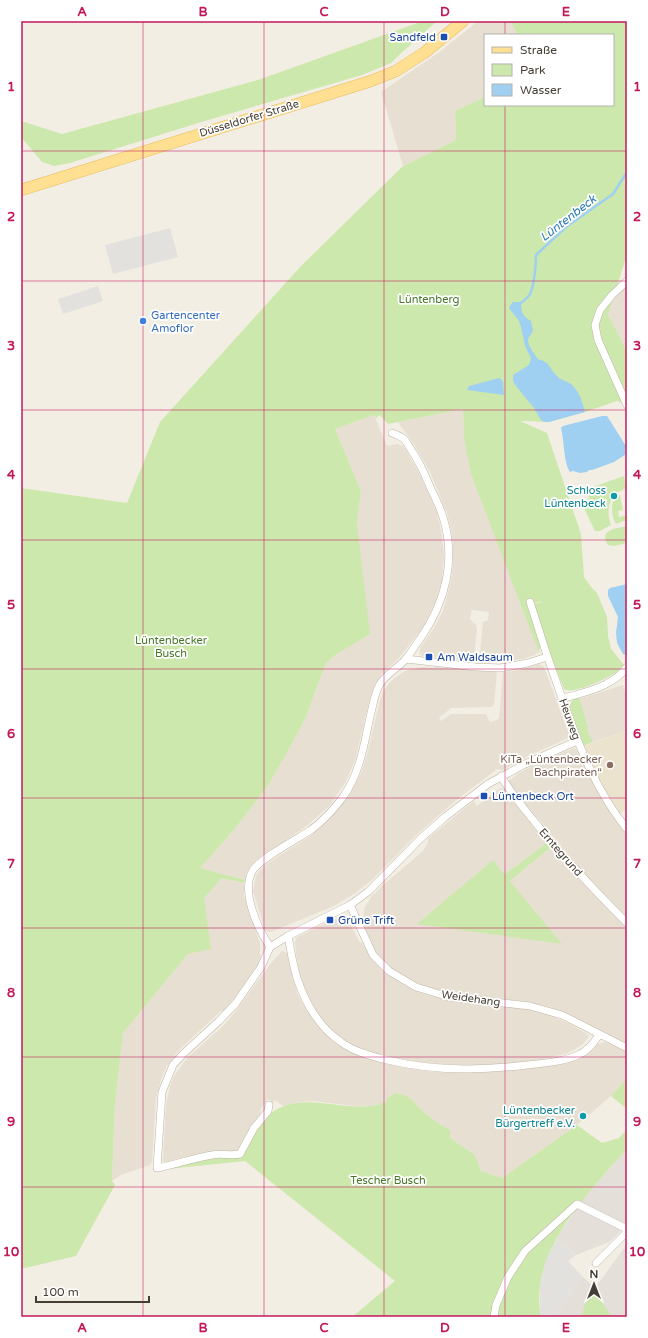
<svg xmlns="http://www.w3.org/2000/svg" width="648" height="1338" font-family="'Varela Round',sans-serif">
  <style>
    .residential { fill: #e7e0d2 }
    .industrial { fill: #e4dfd9 }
    .education { fill: #ece3ce }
    .green { fill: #cde8ac }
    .parking { fill: #e3e1dd }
    .water { fill: #9fd0f1 }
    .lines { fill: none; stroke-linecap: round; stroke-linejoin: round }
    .stream { stroke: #9fd0f1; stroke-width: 2.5 }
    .minor-casing { stroke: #beb6a7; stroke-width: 8 }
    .primary-casing { stroke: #e5bc60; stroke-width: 12 }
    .minor { stroke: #fff; stroke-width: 7 }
    .primary { stroke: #ffdf91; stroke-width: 11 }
    .grid { fill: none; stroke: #c2185b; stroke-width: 1; stroke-opacity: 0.55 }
    .transit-dot { fill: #1a4fb4; stroke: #fff; stroke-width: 1.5 }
    .shop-dot { fill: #3f7fe0; stroke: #fff; stroke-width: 1.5 }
    .culture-dot { fill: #0f9aa8; stroke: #fff; stroke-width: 1.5 }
    .education-dot { fill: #8d6e63; stroke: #fff; stroke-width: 1.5 }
    .labels { text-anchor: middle; stroke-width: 3.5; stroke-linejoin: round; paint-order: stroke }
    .transit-label { font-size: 11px; fill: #164399; stroke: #fff; text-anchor: start }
    .street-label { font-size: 11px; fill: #453e34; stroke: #fff }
    .park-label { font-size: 11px; fill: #467727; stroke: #fff }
    .shop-label { font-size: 11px; fill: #366cbe; stroke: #fff; text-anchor: start }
    .culture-label { font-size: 11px; fill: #0d838f; stroke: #fff; text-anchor: end }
    .education-label { font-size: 11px; fill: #785e54; stroke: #fff; text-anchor: end }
    .water-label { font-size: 12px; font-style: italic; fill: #2c7ab2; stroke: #fff }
    .neatline { fill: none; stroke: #c2185b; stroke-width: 1.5 }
    .grid-label { font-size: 13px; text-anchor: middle; font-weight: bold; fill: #c2185b }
  </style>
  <rect width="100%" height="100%" fill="#f3eee4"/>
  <g class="residential">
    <path d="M478,21h32l6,10v4h-31v62l-30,14 1,29 -53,26 -22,-74 57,-39z"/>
    <path d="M627,285v66l-19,-36 5,-17z"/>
    <path d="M463,409l1,29 74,212 -3,5 -13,4 -23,3 -20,-1 4,-39 5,-2 1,-8 -17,-2 -2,9 6,6 1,5 -3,29 -1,2 -51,-5 -3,-3 2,-7 13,-18 9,-17 8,-29 2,-18v-18l-2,-16 -4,-17 -17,-41 -15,-26 -17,-24z"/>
    <path d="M374,415l13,31 10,-2 6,2 3,4 14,25 17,37 4,18 3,24 -2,26 -6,21 -13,26 -24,31 -16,15 -8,11 -5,14 -15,63 -10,22 -15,22 -22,20 -53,36 -7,9 -3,10 -45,-12 34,-38 35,-46 20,-35 17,-32 20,-54 9,-8 22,-131 4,-33 -26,-62z"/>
    <path d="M539,664l5,3 25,67 -1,4 -42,19 -23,13 -6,-1 -43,33 -38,33 -44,45 -18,14 -20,12 -63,26h-2l-4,-2 -12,-39 3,-15 3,-5 9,-8 39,-25 14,-11 25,-27 15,-27 7,-22 12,-51 4,-10 7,-9 14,-10 17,-4 12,1v-1l63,5 -3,33 -2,2 -41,1 -12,10 2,3 10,-7h35l4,8 9,-3 4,-47 16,-2z"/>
    <path d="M623,685l4,13v33l-34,11 -6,-13 1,-2 -9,-28z"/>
    <path d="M574,748l3,2 19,39 10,16 21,30v84l-33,-34 -85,-101v-3l10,-8 11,-6 14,-7z"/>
    <path d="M500,788l4,1 42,54 -31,24 -11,7 -11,-13 68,82 -51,-62 41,-34 10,14 66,67v116l-63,-31 -14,-6 -28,-6 -66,-7 -28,-6 -24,-10 -9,-7 -11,-8 -9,-10 -12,-28 1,-16 7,-12 11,-11 41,-35 5,-8v-5l20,-16 26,-21 3,5z"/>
    <path d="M222,878l22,5v13l16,47v12l1,1 -2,8 -20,28 -15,19h-3l-41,38 -13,17 -5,11 -6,21 -4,64 -2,3 -29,10 -9,6 3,-76 8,-72 65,-79 22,-5 -7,-51z"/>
    <path d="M339,917l4,1 6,4 11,21 2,-1 11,18 8,9 20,14 12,7 14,5 31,7 72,7 21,7 15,6 20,11 3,3 -6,8 -9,6 -9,4 -35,8 -61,5 -44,-3 -22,-4 -41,-11 -13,-6 -13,-9 -10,-9 -18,-25 -8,-22 -4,-25 -1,-11 2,-5z"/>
    <path d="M282,951l5,2 2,2 4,23 5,17 7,12 16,21 20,17 74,23 14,3 42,2 47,-3 39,-7 38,-18 10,-3 22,10v26l-16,18 -34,29 -75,53 -21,-7 -6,-16 -25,-17v-8l-9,-5 -16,-12 -16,-16 -37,9h-18l-40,-5 -14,1 -17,4 -8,-6 -2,3 -5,-4 -8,11 1,5 -22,35 -7,3 -19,-2 -47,12 -3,-2v-3l3,-54 4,-18 4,-10 13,-18 37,-33 10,-12 38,-51z"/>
  </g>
  <g class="industrial">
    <path d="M627,1149v73l-8,11 -10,9 -33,13 -19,-17 25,-38z"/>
    <path d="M627,1244v73h-72l28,-40 12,11z"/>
  </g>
  <path class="education" d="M627,731v78l-7,5 -13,-19 -24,-49z"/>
  <g class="green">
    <path d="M423,21h14l-37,33 -9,9 -29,12 -164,48 -128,40 -16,3 -12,-4 -21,-25v-16l41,13 196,-54z"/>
    <path d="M510,21h117v238l-2,2 -17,54 19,36v54l-10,-4 -32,11 -36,10 -29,-1 27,12 34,101 3,43 8,11 5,5 10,24 1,19 3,13 13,16c-3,3 -6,6 -10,9 -9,5 -41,21 -50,15l-33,-84 10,-3v-1l-14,5c5,12 16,34 12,46l-2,1 1,-3 -67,-176 -7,-36 -1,-29 -75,15 -8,-9 -4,3 -2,-3 -39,14 26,62 -4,33 13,110 -35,21 -9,8 -20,54 -17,32 -20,35 -35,46 -34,38 45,12 -1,3 -22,-5 -18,20 7,51 -23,5 -65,79 -8,72 -3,76 3,4 -39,71 -55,13v-781l106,15 33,-81 140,-155 103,-101 53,-26 -1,-29 30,-14v8h128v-70h-97v-4z"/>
    <path d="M624,476l2,12 -13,7c-5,10 -6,20 -2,30l-11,6h-5l-14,-29 8,-3 -2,-10z"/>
    <path d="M619,495h1l3,15 -5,1 1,6 8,-2v5l-11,4c-5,-10 -7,-22 3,-29z"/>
    <path d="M627,526v17l-13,3 -6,-1 -3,-6 1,-6 7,-4z"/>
    <path d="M579,697l9,30 -1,2 6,13 -10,4 -14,-40 4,-7z"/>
    <path d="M546,843l5,4 -41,34 52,63 -145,-20 76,-64 11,14 11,-7z"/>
    <path d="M627,1078v31l-16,-13z"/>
    <path d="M396,1093l13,4 16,16 16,12 9,5v8l25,17 6,16 21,7 75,-53 25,18 17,-5 8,-9v20c-39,44 -99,104 -86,168h-189l43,-36 -150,-120 -77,8 46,-12 19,1 5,-1c8,-13 15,-27 26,-38 31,-31 70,-9 107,-13 5,0 10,-3 15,-4l1,-4z"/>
    <path d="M592,1288l3,4 17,25h-30l2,-10z"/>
  </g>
  <g class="parking">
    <path d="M170,228l8,29 -65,17 -8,-29z"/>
    <path d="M98,286l5,15 -40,13 -5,-15z"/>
    <path d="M557,1238l19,17 -8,6 15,16 -28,40h-14l-1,-6v-26l6,-25z"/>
  </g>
  <g class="water">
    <path d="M513,302h8c0,9 1,14 10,19l2,10c-1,3 -4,5 -5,8 -1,6 7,16 11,21 10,0 11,10 18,16 3,4 10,5 14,8 9,8 11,18 14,28l-36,10h-5l-3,-2 -7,-12 -18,-22 -3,-5v-6l16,-10 2,-7 -6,-12 -4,-19 -2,-6 -10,-13 2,-4z"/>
    <path d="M499,378l2,1 2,3 1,13 -37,-5 2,-4z"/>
    <path d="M602,416h5l19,30 -1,9 -11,7 -22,8h-3l-2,2 -7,1 -7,-2 -3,1c-6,-8 -6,-32 -9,-44l2,-2z"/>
    <path d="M627,584v70l-2,1 -2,-1 -6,-11 -1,-10 2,-16 -10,-21v-6l2,-2z"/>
  </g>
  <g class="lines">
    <path class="stream" d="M521,303c3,-3 7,-5 9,-9 4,-7 6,-30 6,-39l30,-28 47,-33 14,-22"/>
    <g class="minor-casing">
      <g id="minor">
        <path d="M627,281l-15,14 -12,15 -5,15 3,15 29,65"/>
        <path d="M530,602c10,33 21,66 33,99 16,45 33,90 64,128"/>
        <path d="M406,659l70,8 24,1 28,-5 19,-6"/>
        <path d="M562,699c22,-7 51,-12 65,-32"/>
        <path d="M501,776c9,16 21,30 33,45 29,36 60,69 93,102"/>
        <path d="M350,905l23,50 16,16 27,16 33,10 81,9 32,9 65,33"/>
        <path d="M288,936c3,15 5,31 10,45 8,23 22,47 43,61 12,9 27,13 42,17 47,12 96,12 144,6 18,-2 37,-3 53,-11 9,-4 14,-12 19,-19"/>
        <path d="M270,947c-12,-18 -30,-56 -17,-77 8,-12 44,-31 58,-40 12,-9 23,-21 32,-33 17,-24 21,-52 27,-80 3,-11 4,-23 10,-33 6,-10 18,-16 26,-25 5,-6 9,-14 14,-20 26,-37 37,-81 22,-125 -3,-9 -7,-17 -11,-25 -6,-15 -12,-28 -21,-41 -2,-3 -4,-8 -7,-10 -3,-2 -8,-4 -11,-5"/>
        <path d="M269,1105l-1,6 -14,17 -14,26c-10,2 -19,-1 -28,1 -19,3 -37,10 -55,13l5,-76 11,-27 11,-12 35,-32 17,-18 25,-36 9,-20 18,-11 62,-31 19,-14 51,-52 25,-22 43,-33 37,-20 52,-23"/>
        <path d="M596,1263l31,-31"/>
        <path d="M494,1317l2,-12 12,-28 17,-26 52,-47 50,25"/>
      </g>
    </g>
    <g class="primary-casing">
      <path id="primary" d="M21,190l350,-109 25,-10 28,-18 39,-32"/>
    </g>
    <use href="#minor" class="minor"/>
    <use href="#primary" class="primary"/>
  </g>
  <path class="grid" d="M143,21v1296M264,21v1296M384,21v1296M505,21v14M505,105v1212M21,151h606M21,281h606M21,410h606M21,540h606M21,669h606M21,798h606M21,928h606M21,1057h606M21,1187h606"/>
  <g class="transit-dot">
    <rect x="440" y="33" width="8" height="8" rx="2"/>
    <rect x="425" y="653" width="8" height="8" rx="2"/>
    <rect x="480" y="792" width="8" height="8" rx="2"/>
    <rect x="326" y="916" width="8" height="8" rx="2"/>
  </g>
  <circle class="shop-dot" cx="143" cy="321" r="4"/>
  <g class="culture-dot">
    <circle cx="614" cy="496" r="4"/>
    <circle cx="583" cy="1116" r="4"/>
  </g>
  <circle class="education-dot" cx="610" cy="765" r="4"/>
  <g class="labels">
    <g class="transit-label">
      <text x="436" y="41" text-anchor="end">Sandfeld</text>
      <text x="437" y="661">Am Waldsaum</text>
      <text x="492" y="800">Lüntenbeck Ort</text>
      <text x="338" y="924">Grüne Trift</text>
    </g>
    <g class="street-label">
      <text transform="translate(249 118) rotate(-17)" y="4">Düsseldorfer Straße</text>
      <text transform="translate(570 719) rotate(70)" y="4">Heuweg</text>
      <text transform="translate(561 852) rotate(49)" y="4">Erntegrund</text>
      <text transform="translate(471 998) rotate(8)" y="4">Weidehang</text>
    </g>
    <g class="park-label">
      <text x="429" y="303">Lüntenberg</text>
      <text x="171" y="644">Lüntenbecker<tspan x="171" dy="13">Busch</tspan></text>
      <text x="388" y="1184">Tescher Busch</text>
    </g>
    <g class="shop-label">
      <text x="151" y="319">Gartencenter<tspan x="151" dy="13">Amoflor</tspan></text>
    </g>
    <g class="culture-label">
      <text x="606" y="494">Schloss<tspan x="606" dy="13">Lüntenbeck</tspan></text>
      <text x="575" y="1114">Lüntenbecker<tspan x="575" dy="13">Bürgertreff e.V.</tspan></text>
    </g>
    <g class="education-label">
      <text x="602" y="763">KiTa „Lüntenbecker<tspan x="602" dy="13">Bachpiraten“</tspan></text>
    </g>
    <g class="water-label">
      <text transform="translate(568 218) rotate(-38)" y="4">Lüntenbeck</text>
    </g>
  </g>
  <rect width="648" height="1338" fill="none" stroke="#ffffff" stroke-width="44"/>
  <rect x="484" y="34" width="130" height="72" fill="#ffffff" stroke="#b5b2ae"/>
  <rect x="492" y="47" width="20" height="6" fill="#ffdf91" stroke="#b5b2ae"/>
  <text x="520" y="54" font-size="12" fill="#453e34">Straße</text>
  <rect x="492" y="64" width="20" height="12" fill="#cde8ac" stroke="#b5b2ae"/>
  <text x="520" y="74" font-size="12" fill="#453e34">Park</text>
  <rect x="492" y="84" width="20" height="12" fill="#9fd0f1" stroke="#b5b2ae"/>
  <text x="520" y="94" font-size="12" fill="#453e34">Wasser</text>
  <g transform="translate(594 1284)" stroke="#ffffff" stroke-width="3" paint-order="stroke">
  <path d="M0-3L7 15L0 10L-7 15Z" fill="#453e34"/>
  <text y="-6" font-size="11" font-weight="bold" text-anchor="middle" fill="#453e34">N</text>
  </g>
  <path d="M36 1296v6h113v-6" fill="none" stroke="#453e34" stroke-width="2"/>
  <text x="42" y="1296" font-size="12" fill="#453e34" stroke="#ffffff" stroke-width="3" paint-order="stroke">100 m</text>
  <rect x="22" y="22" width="604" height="1294" class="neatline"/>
  <g class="grid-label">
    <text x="82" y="16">A</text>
    <text x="203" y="16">B</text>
    <text x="324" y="16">C</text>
    <text x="445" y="16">D</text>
    <text x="566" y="16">E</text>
    <text x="11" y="91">1</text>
    <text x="637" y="91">1</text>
    <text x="11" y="221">2</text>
    <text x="637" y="221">2</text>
    <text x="11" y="350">3</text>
    <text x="637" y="350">3</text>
    <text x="11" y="479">4</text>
    <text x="637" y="479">4</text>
    <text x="11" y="609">5</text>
    <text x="637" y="609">5</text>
    <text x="11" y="738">6</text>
    <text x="637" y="738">6</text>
    <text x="11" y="868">7</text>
    <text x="637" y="868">7</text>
    <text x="11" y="997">8</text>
    <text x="637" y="997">8</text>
    <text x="11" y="1126">9</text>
    <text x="637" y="1126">9</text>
    <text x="11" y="1256">10</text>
    <text x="637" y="1256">10</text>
    <text x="82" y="1332">A</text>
    <text x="203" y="1332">B</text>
    <text x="324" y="1332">C</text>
    <text x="445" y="1332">D</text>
    <text x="566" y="1332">E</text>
  </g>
</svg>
